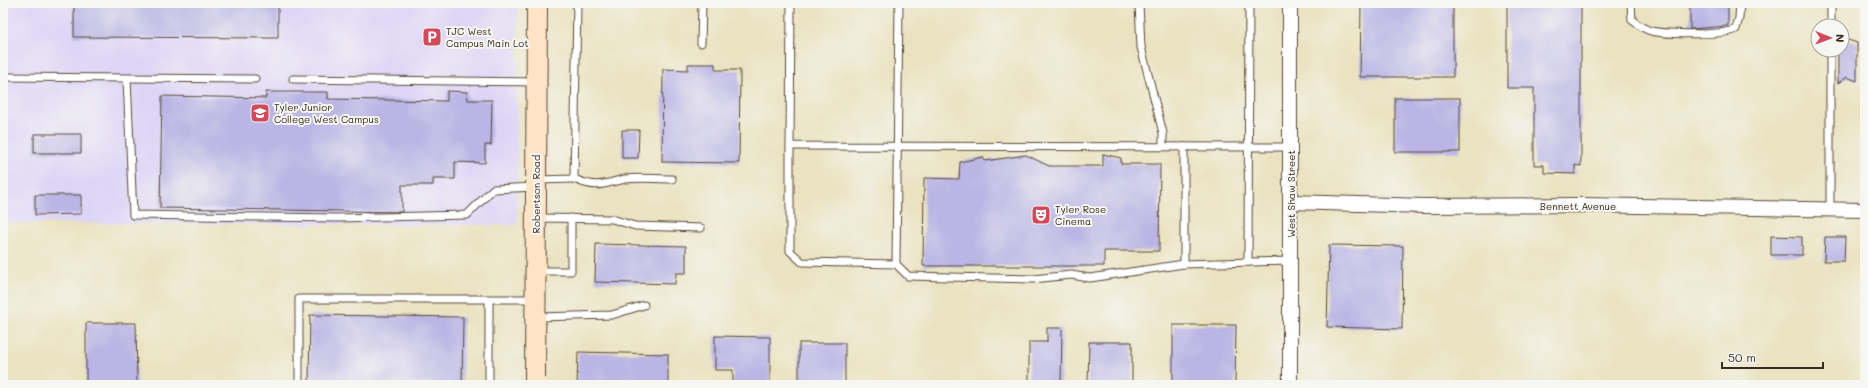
<svg xmlns="http://www.w3.org/2000/svg" width="1868" height="388" font-family="Mali,sans-serif">
  <style>
    .built { fill: #ddd5f6 }
    .building { fill: #bab5e4 }
    .lines { fill: none; stroke-linecap: round; stroke-linejoin: round }
    .lane-casing { stroke: #554636; stroke-width: 9 }
    .street-casing { stroke: #554636; stroke-width: 16 }
    .secondary-casing { stroke: #554636; stroke-width: 22 }
    .lane { stroke: #fff; stroke-width: 7 }
    .street { stroke: #fff; stroke-width: 14 }
    .secondary { stroke: #ffe4c6; stroke-width: 20 }
    .labels { text-anchor: middle; stroke-width: 4; stroke-linejoin: round; paint-order: stroke }
    .poi-label { font-size: 10px; fill: #3b2a1e; stroke: #f6f6f2; text-anchor: start }
    .street-label { font-size: 10px; fill: #3b2a1e; stroke: #f6f6f2 }
  </style>
  <rect width="100%" height="100%" fill="#f6f6f2"/>
  <filter id="ink" filterUnits="userSpaceOnUse"><feTurbulence type="fractalNoise" baseFrequency=".025" numOctaves="2"/><feDisplacementMap in="SourceGraphic" scale="8" xChannelSelector="R" yChannelSelector="G"/><feConvolveMatrix kernelMatrix="1 2 1 2 8 2 1 2 1" color-interpolation-filters="sRGB"/></filter>
  <filter id="wash" filterUnits="userSpaceOnUse"><feTurbulence type="fractalNoise" baseFrequency=".012" numOctaves="4" result="noise"/><feDisplacementMap in="SourceGraphic" scale="16" xChannelSelector="R" yChannelSelector="G"/><feGaussianBlur stdDeviation="0.9" result="paint"/><feColorMatrix in="noise" values="0 0 0 0 0 0 0 0 0 0 0 0 0 0 0 0 0 1.4 0 .05"/><feComposite in="paint" operator="in"/></filter>
  <g filter="url(#wash)">
    <rect width="100%" height="100%" fill="#eae2c0"/>
    <path class="built" d="M3,3h515l-1,222 -514,-2z"/>
    <g id="blocks">
      <g class="building">
        <path d="M74,3h204v35l-204,-1z"/>
        <path d="M1361,3h92v74h-93z"/>
        <path d="M1507,3h74v163l-6,-1v9l-31,-1v-8h-10v-77h-27z"/>
        <path d="M1690,3h38v23l-38,3z"/>
        <path d="M1842,38l15,5v38l-10,-4 -9,6v-33h4z"/>
        <path d="M688,64h27v6h25l-1,93 -77,-1 1,-93 25,1z"/>
        <path d="M447,91l20,1 1,8h24l-1,45h-6v18l-30,-1v17h-22v6h-31v27l-242,-4 2,-112 104,2v-6h62v7l119,2z"/>
        <rect x="1395" y="98" width="65" height="54"/>
        <path d="M622,130h17l-1,28h-16z"/>
        <rect x="34" y="134" width="47" height="19"/>
        <path d="M1103,154l18,4v6h39l-1,87h-55v15h-181l1,-88 35,1 1,-17 23,-5 2,4 41,-6 23,11h54z"/>
        <path d="M35,195h46v19l-46,1z"/>
        <path d="M1771,236l31,1v18h-31z"/>
        <path d="M1825,237h20l-1,24h-20z"/>
        <path d="M596,244l90,2v27h-10l-1,11 -80,-2z"/>
        <path d="M1329,245l74,1 -1,83 -75,-2z"/>
        <path d="M310,315l153,2 -1,67 -153,-2z"/>
        <path d="M86,323h50l1,62h-51z"/>
        <path d="M1173,325h63l-1,60h-62z"/>
        <path d="M1047,328h15l-1,57h-32v-43h18z"/>
        <path d="M715,336l55,1v48h-37v-15h-18z"/>
        <path d="M1089,342h43v43h-44z"/>
        <rect x="799" y="343" width="46" height="42"/>
        <path d="M578,352l90,2v31h-91z"/>
      </g>
    </g>
  </g>
  <g filter="url(#ink)">
    <use href="#blocks" fill-opacity="0" stroke="#554636" stroke-width="1"/>
    <g class="lines">
      <g class="lane-casing">
        <g id="lane">
          <path d="M791,3l-1,143 501,1"/>
          <path d="M899,3l-3,261 12,12 125,3 38,-4 19,3 94,-14 106,-3"/>
          <path d="M1139,3l2,44 22,86v13"/>
          <path d="M1631,3l1,17c5,4 12,9 19,11 15,3 74,5 85,-2l3,-11 1,-15"/>
          <path d="M1831,26v-23"/>
          <path d="M701,43l1,-40"/>
          <path d="M3,77l252,2"/>
          <path d="M127,79l6,136 204,3 130,-3 26,-26 42,-2"/>
          <path d="M293,79l243,3"/>
          <path d="M790,146v105l12,11 94,2"/>
          <path d="M574,179c24,10 28,5 51,0 14,-2 32,0 47,0"/>
          <path d="M537,180l37,-1 3,-176"/>
          <path d="M1830,210v-160"/>
          <path d="M538,218l74,1 23,7 66,2"/>
          <path d="M1248,262l1,-259"/>
          <path d="M1184,264v-117"/>
          <path d="M536,271h35v-53"/>
          <path d="M537,317l75,-2 32,-10"/>
          <path d="M299,385v-86h236"/>
          <path d="M489,385v-85"/>
        </g>
      </g>
      <g class="street-casing">
        <g id="street">
          <path d="M1291,202l134,4 156,-1 284,5"/>
          <path d="M1290,385v-382"/>
        </g>
      </g>
      <g class="secondary-casing">
        <path id="secondary" d="M535,385l2,-382"/>
      </g>
      <use href="#lane" class="lane"/>
      <use href="#street" class="street"/>
      <use href="#secondary" class="secondary"/>
    </g>
  </g>
  <defs>
    <g id="parking-square" transform="scale(1)"><rect x="-9" y="-9" width="18" height="18" rx="4" fill="#d1495b" stroke="#f6f6f2"/><path d="M-3.5-5.5H1a3.5 3.5 0 0 1 0 7H-1V5.5H-3.5ZM-1-3.4V-.6H.8a1.4 1.4 0 0 0 0-2.8Z" fill="#fff"/></g>
    <g id="university-square" transform="scale(1)"><rect x="-9" y="-9" width="18" height="18" rx="4" fill="#d1495b" stroke="#f6f6f2"/><path d="M0-5L7-2L0 1L-7-2ZM-4 1L0 2.5L4 1V4Q0 6-4 4Z" fill="#fff"/></g>
    <g id="theatre-square" transform="scale(1)"><rect x="-9" y="-9" width="18" height="18" rx="4" fill="#d1495b" stroke="#f6f6f2"/><path d="M-5-5.5Q0-4 5-5.5V0Q5 5 0 6Q-5 5-5 0ZM-3.3-2.5H-1v1.5H-3.3ZM1-2.5H3.3v1.5H1ZM-2.8 1Q0 5.5 2.8 1Z" fill="#fff"/></g>
  </defs>
  <g fill-rule="evenodd">
    <use href="#parking-square" x="432" y="37"/>
    <use href="#university-square" x="260" y="113"/>
    <use href="#theatre-square" x="1041" y="215"/>
  </g>
  <g class="labels">
    <g class="poi-label">
      <text x="446" y="35">TJC West<tspan x="446" dy="12">Campus Main Lot</tspan></text>
      <text x="274" y="111">Tyler Junior<tspan x="274" dy="12">College West Campus</tspan></text>
      <text x="1055" y="213">Tyler Rose<tspan x="1055" dy="12">Cinema</tspan></text>
    </g>
    <g class="street-label">
      <text transform="translate(536 194) rotate(-90)" y="4">Robertson Road</text>
      <text transform="translate(1291 194) rotate(-90)" y="4">West Shaw Street</text>
      <text x="1578" y="210">Bennett Avenue</text>
    </g>
  </g>
  <rect width="1868" height="388" fill="none" stroke="#f6f6f2" stroke-width="16"/>
  <g transform="translate(1830 38) rotate(91)"><circle r="19" fill="#f6f6f2" stroke="#aba49d"/>
  <path d="M0-3L7 15L0 10L-7 15Z" fill="#d1495b"/>
  <text y="-6" font-size="11" font-weight="bold" text-anchor="middle" fill="#3b2a1e">N</text>
  </g>
  <path d="M1722 362v6h101v-6" fill="none" stroke="#3b2a1e" stroke-width="2"/>
  <text x="1728" y="362" font-size="12" fill="#3b2a1e" stroke="#f6f6f2" stroke-width="3" paint-order="stroke">50 m</text>
</svg>
